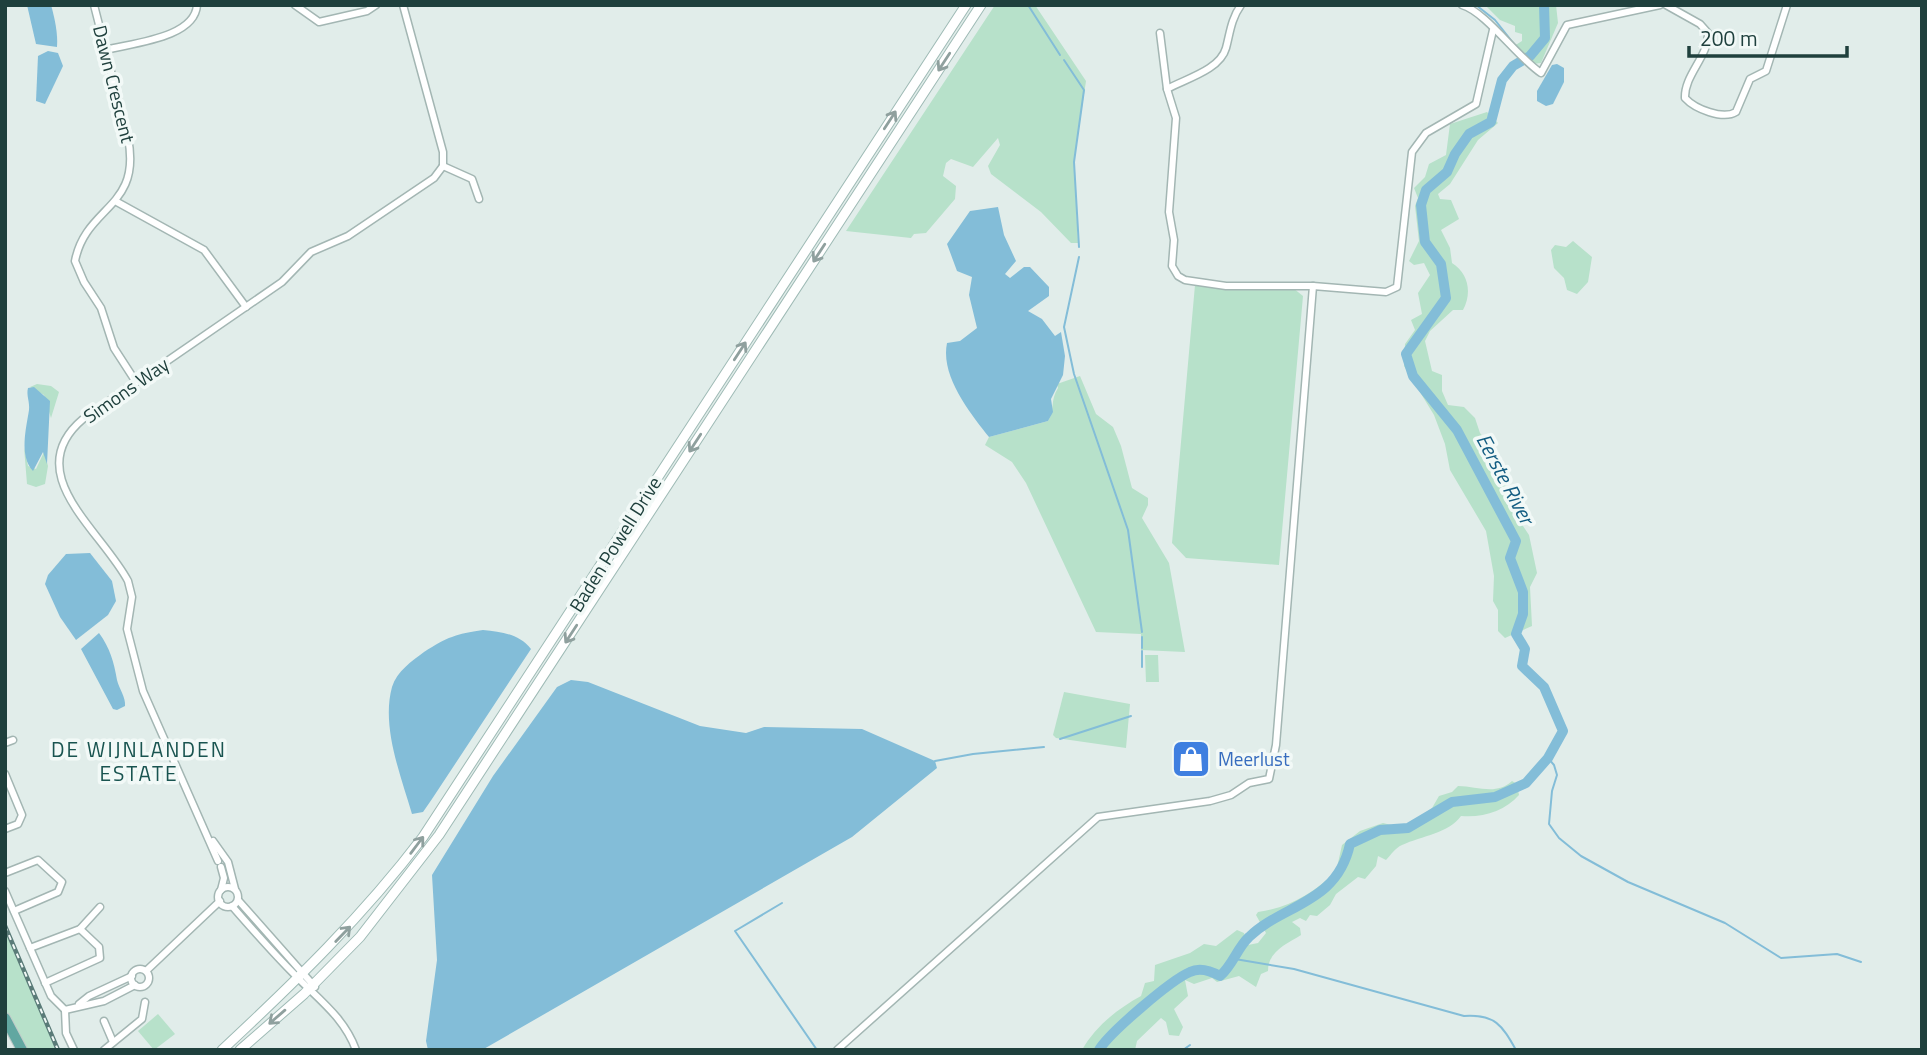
<svg xmlns="http://www.w3.org/2000/svg" width="1927" height="1055" font-family="'Titillium Web',sans-serif">
  <style>
    .green { fill: #b7e1ca }
    .water { fill: #83bdd8 }
    .lines { fill: none; stroke-linecap: round; stroke-linejoin: round }
    .stream { stroke: #83bdd8; stroke-width: 2 }
    .river { stroke: #83bdd8; stroke-width: 10 }
    .street-casing { stroke: #a3b6b3; stroke-width: 9 }
    .secondary-casing { stroke: #9ebab5; stroke-width: 11 }
    .primary-casing { stroke: #c0cac9; stroke-width: 12 }
    .street { stroke: #fff; stroke-width: 6 }
    .secondary { stroke: #fff; stroke-width: 9 }
    .primary { stroke: #61a7a1; stroke-width: 10 }
    .rail-casing { stroke: #5a7b78; stroke-width: 4.5 }
    .rail { stroke: #f2f9f7; stroke-width: 2; stroke-dasharray: 5; stroke-linecap: butt }
    .oneway { stroke: #8fa09e }
    .labels { text-anchor: middle; stroke-width: 7; stroke-linejoin: round; paint-order: stroke }
    .street-label { font-size: 19px; fill: #1f403d; stroke: #f2f9f7 }
    .shop-label { font-size: 19px; fill: #366cbe; stroke: #f2f9f7; text-anchor: start }
    .water-label { font-size: 21px; font-style: italic; fill: #135d82; stroke: #f2f9f7 }
    .neighbourhood-label { font-size: 21px; letter-spacing: 2px; fill: #195450; stroke: #f2f9f7 }
  </style>
  <rect width="100%" height="100%" fill="#e1edea"/>
  <g class="green">
    <path d="M995,5h40l51,76 -12,81 4,81h-7l-30,-31 -50,-38 -3,-8 12,-21 -2,-7 -25,29 -22,-8 -5,4 -3,13 13,10 -1,13 -29,34 -12,1 -3,4 -65,-7z"/>
    <path d="M1485,5h71l2,18 -17,40 -9,1 -18,-18 8,-5v-7l-7,-2v-6l-15,-6z"/>
    <path d="M1487,112l11,11 -20,17 -28,44 -12,10 2,5 11,1 8,19 -18,11 9,18 2,15c17,11 20,30 11,47h-10l-23,21 -5,10 7,30 10,4v16l6,14 16,2 11,11 5,15 13,16 2,20 17,22 5,26 12,18 8,38 -7,14 2,39 -27,12 -7,-7v-21l-5,-9 1,-25 -8,-45 -36,-61 -5,-26 -11,-29 -30,-49 1,-22 10,-14 -4,-10 11,-6 -4,-21 12,-18 -6,-12 -10,2 -5,-4 10,-20 -4,-35 3,-8 -4,-10 11,-11 4,-13 17,-9 4,-31z"/>
    <path d="M1573,241l19,16 -4,25 -11,12 -10,-4 -3,-12 -10,-10 -3,-18 4,-5 11,2z"/>
    <path d="M1195,285l72,5 26,-2 10,8 -24,269 -93,-7 -14,-15z"/>
    <path d="M1080,376l16,38 17,13 8,19 11,42 16,10v7l-6,13 27,45 16,89 -44,-2v-16l-45,-2 -70,-149 -14,-21 -27,-17 4,-8 59,-16c7,-11 2,-21 10,-33l-1,-4z"/>
    <path d="M37,384l14,2 8,6 -8,26 -7,-23 -14,-8z"/>
    <path d="M24,447l4,19 8,3 8,-17 4,14 -3,18 -9,3 -9,-3z"/>
    <path d="M1145,655h13l1,27h-13z"/>
    <path d="M1064,692l66,12 -4,44 -70,-10 -3,-3z"/>
    <path d="M1512,781l5,3 2,11c-14,16 -36,23 -58,21 -12,17 -39,20 -59,29 -7,3 -11,10 -16,15l-8,-4 -2,10 -11,13 -7,-2 -22,17 -6,11 -13,11 -7,-1 -4,6 -6,-3 -8,4 8,6 1,7c-14,9 -33,16 -33,36l-7,3 -5,13 -17,-11 -22,6 -5,-4 -18,6 -9,-4 3,16 -14,13 9,18 -4,9 -10,-1 -3,-13 -5,-4 -24,23 -2,9h-53c13,-23 35,-41 59,-54l4,-13 9,-2 1,-16 35,-12 14,-9 12,2 21,-16 7,3 4,12 10,-2 8,-10 -10,-18 2,-3c31,-4 55,-19 78,-40l6,-27 18,-14 23,-8 16,4 13,-4 20,-15 7,-12 13,-4 6,-6c19,0 38,10 54,-5z"/>
    <path d="M5,931l52,119h-30l-22,-41z"/>
    <path d="M158,1014l17,20 -21,16 -16,-19z"/>
  </g>
  <g class="water">
    <path d="M27,5h24c4,14 7,29 6,42l-21,-3z"/>
    <path d="M48,51l10,2 5,13 -18,38 -9,-3 2,-45z"/>
    <path d="M1557,64l7,4v14l-11,22 -7,2 -9,-5v-10l15,-26z"/>
    <path d="M998,207l6,28 12,26 -11,13 5,4 14,-11h6l19,20v9l-21,15 14,8 13,17 6,-4 4,24 -2,19 -12,24 2,13 -5,9 -59,16c-17,-22 -49,-60 -42,-94l13,-2 17,-13 -8,-33 3,-18 -15,-6 -10,-27 23,-33z"/>
    <path d="M34,387l16,14 -3,63 -4,-12 -10,19c-14,-15 -7,-42 -4,-61 1,-8 -3,-15 -1,-22z"/>
    <path d="M90,553l22,28 4,20 -8,14 -32,25 -16,-23 -15,-33 3,-9 18,-21z"/>
    <path d="M483,630c19,2 36,4 48,19l-99,150 -9,13 -11,2c-11,-38 -31,-87 -20,-127 5,-16 20,-26 32,-35 23,-15 32,-18 59,-22z"/>
    <path d="M99,633c11,15 15,29 18,47 2,9 9,17 8,26l-8,4 -4,-1 -32,-60z"/>
    <path d="M571,680l17,2 112,44 46,7 18,-6 98,2 73,32 2,7 -85,69 -370,213h-54l-2,-9 11,-81 -5,-85 61,-99 64,-89z"/>
  </g>
  <g class="lines">
    <g class="stream">
      <path d="M1028,5l32,50"/>
      <path d="M1476,5l19,15 19,24"/>
      <path d="M1064,60l20,30 -10,72 5,85"/>
      <path d="M1079,257l-15,70 10,47 54,156 14,102"/>
      <path d="M1142,637v11"/>
      <path d="M1142,651v16"/>
      <path d="M1060,739l71,-23"/>
      <path d="M1548,758l6,7 3,10 -5,16 -3,33 10,14 22,18 47,26 97,41 56,35 56,-4 24,8"/>
      <path d="M935,761l38,-7 71,-7"/>
      <path d="M782,903l-47,28 82,119"/>
      <path d="M1235,959l59,10 170,47c31,-2 38,9 52,34"/>
      <path d="M1183,1050l7,-5"/>
    </g>
    <path class="river" d="M1099,1050c10,-17 72,-70 91,-78 10,-5 21,-1 30,4 13,-11 17,-28 29,-39 34,-33 88,-33 101,-93l30,-14 28,-2 44,-26 43,-5 31,-14 22,-25 15,-27 -19,-44 -22,-21 3,-17 -9,-15 7,-20v-22l-13,-34 6,-17 -59,-111 -44,-54 -7,-22 40,-56 -5,-34 -16,-22 -4,-37 5,-15 21,-18 8,-18 14,-20 22,-12 11,-42 11,-14 17,-10 15,-18 -1,-33"/>
    <g class="street-casing">
      <g id="street">
        <path d="M94,5l34,133c14,71 -42,67 -53,123l9,21 17,26 13,40 22,34"/>
        <path d="M295,5l24,17 48,-11 9,-6"/>
        <path d="M403,5l40,147v14"/>
        <path d="M1462,5c24,7 55,52 79,68l26,-48 93,-20"/>
        <path d="M1666,5l34,19 8,9c1,23 -24,42 -23,65 10,11 38,22 51,14l14,-33 16,-8 21,-66"/>
        <path d="M1160,33l7,56c18,-10 53,-19 59,-41 4,-15 5,-29 15,-43"/>
        <path d="M106,50c26,-7 89,-12 91,-45"/>
        <path d="M1167,89l9,29 -7,94 5,28 -2,26 6,10 7,4 41,6h87"/>
        <path d="M443,166l29,13 7,20"/>
        <path d="M117,202l87,48 42,57"/>
        <path d="M5,743l8,-3"/>
        <path d="M5,774l17,41 -4,9 -13,5"/>
        <path d="M213,841l15,21 7,27"/>
        <path d="M218,861l-75,-170 -16,-62 5,-32 -4,-16c-27,-51 -109,-108 -45,-162l199,-137 29,-30 37,-16 86,-58 9,-12"/>
        <path d="M221,867l3,11 -3,12"/>
        <path d="M5,873l33,-13 24,22 -4,10 -44,19"/>
        <circle cx="228" cy="897" r="10"/>
        <path d="M5,891l46,105 14,14"/>
        <path d="M238,900l77,87"/>
        <path d="M232,906c20,23 41,47 63,69 23,24 49,42 61,75"/>
        <path d="M30,948l50,-19 20,-22"/>
        <circle cx="140" cy="978" r="9"/>
        <path d="M146,971l74,-70"/>
        <path d="M45,983l55,-25 -1,-11 -19,-18"/>
        <path d="M79,1004l10,-8 43,-20"/>
        <path d="M65,1010l39,-9 31,-16"/>
        <path d="M65,1010l1,23 8,17"/>
        <path d="M104,1021l9,21"/>
        <path d="M104,1050l38,-31 3,-17"/>
        <path d="M837,1050l261,-233 112,-16 21,-6 18,-12 20,-4 7,-34 37,-459 73,6 11,-5 15,-135 14,-19 50,-29 17,-74"/>
      </g>
    </g>
    <g class="secondary-casing">
      <g id="secondary">
        <path d="M222,1050c73,-68 141,-134 201,-213l543,-832"/>
        <path d="M240,1050l64,-56 56,-57 79,-102 542,-830"/>
      </g>
    </g>
    <g class="primary-casing">
      <path id="primary" d="M5,1018l17,32"/>
    </g>
    <use href="#street" class="street"/>
    <use href="#secondary" class="secondary"/>
    <use href="#primary" class="primary"/>
    <g class="rail-casing">
      <path id="rail" d="M5,926l53,124"/>
    </g>
    <use href="#rail" class="rail"/>
  </g>
  <defs><path id="oneway-shaft" d="M-6 0H5M1.5-3L5.5 0L1.5 3" fill="none" stroke-width="1.6" stroke-linecap="round" stroke-linejoin="round" transform="scale(1.75)"/></defs>
  <g class="oneway">
    <use href="#oneway-shaft" transform="translate(944 62) rotate(123)"/>
    <use href="#oneway-shaft" transform="translate(890 120) rotate(-57)"/>
    <use href="#oneway-shaft" transform="translate(819 253) rotate(123)"/>
    <use href="#oneway-shaft" transform="translate(740 351) rotate(-57)"/>
    <use href="#oneway-shaft" transform="translate(695 443) rotate(123)"/>
    <use href="#oneway-shaft" transform="translate(571 634) rotate(123)"/>
    <use href="#oneway-shaft" transform="translate(417 845) rotate(-53)"/>
    <use href="#oneway-shaft" transform="translate(343 934) rotate(-46)"/>
    <use href="#oneway-shaft" transform="translate(277 1017) rotate(139)"/>
  </g>
  <defs>
    <g id="shop-square" transform="scale(2.0125)"><rect x="-9" y="-9" width="18" height="18" rx="4" fill="#3f7fe0" stroke="#f2f9f7"/><path d="M-5-2.5h2.3a2.7 3.5 0 0 1 5.4 0H5L5.5 6h-11ZM-1.5-2.5h3a1.5 2.3 0 0 0-3 0Z" fill="#fff"/></g>
  </defs>
  <g fill-rule="evenodd">
    <use href="#shop-square" x="1191" y="759"/>
  </g>
  <g class="labels">
    <g class="street-label">
      <text transform="translate(114 84) rotate(76)" y="7">Dawn Crescent</text>
      <text transform="translate(126 390) rotate(-35)" y="7">Simons Way</text>
      <text transform="translate(615 544) rotate(-58)" y="7">Baden Powell Drive</text>
    </g>
    <g class="shop-label">
      <text x="1218" y="766">Meerlust</text>
    </g>
    <g class="water-label">
      <text transform="translate(1505 479) rotate(62)" y="7">Eerste River</text>
    </g>
    <g class="neighbourhood-label">
      <text x="139" y="757">DE WIJNLANDEN<tspan x="139" dy="24">ESTATE</tspan></text>
    </g>
  </g>
  <rect width="1927" height="1055" fill="none" stroke="#1f403d" stroke-width="14"/>
  <path d="M1689 46v10h158v-10" fill="none" stroke="#1f403d" stroke-width="3.5"/>
  <text x="1700" y="46" font-size="21" fill="#1f403d" stroke="#f2f9f7" stroke-width="5" paint-order="stroke">200 m</text>
</svg>
